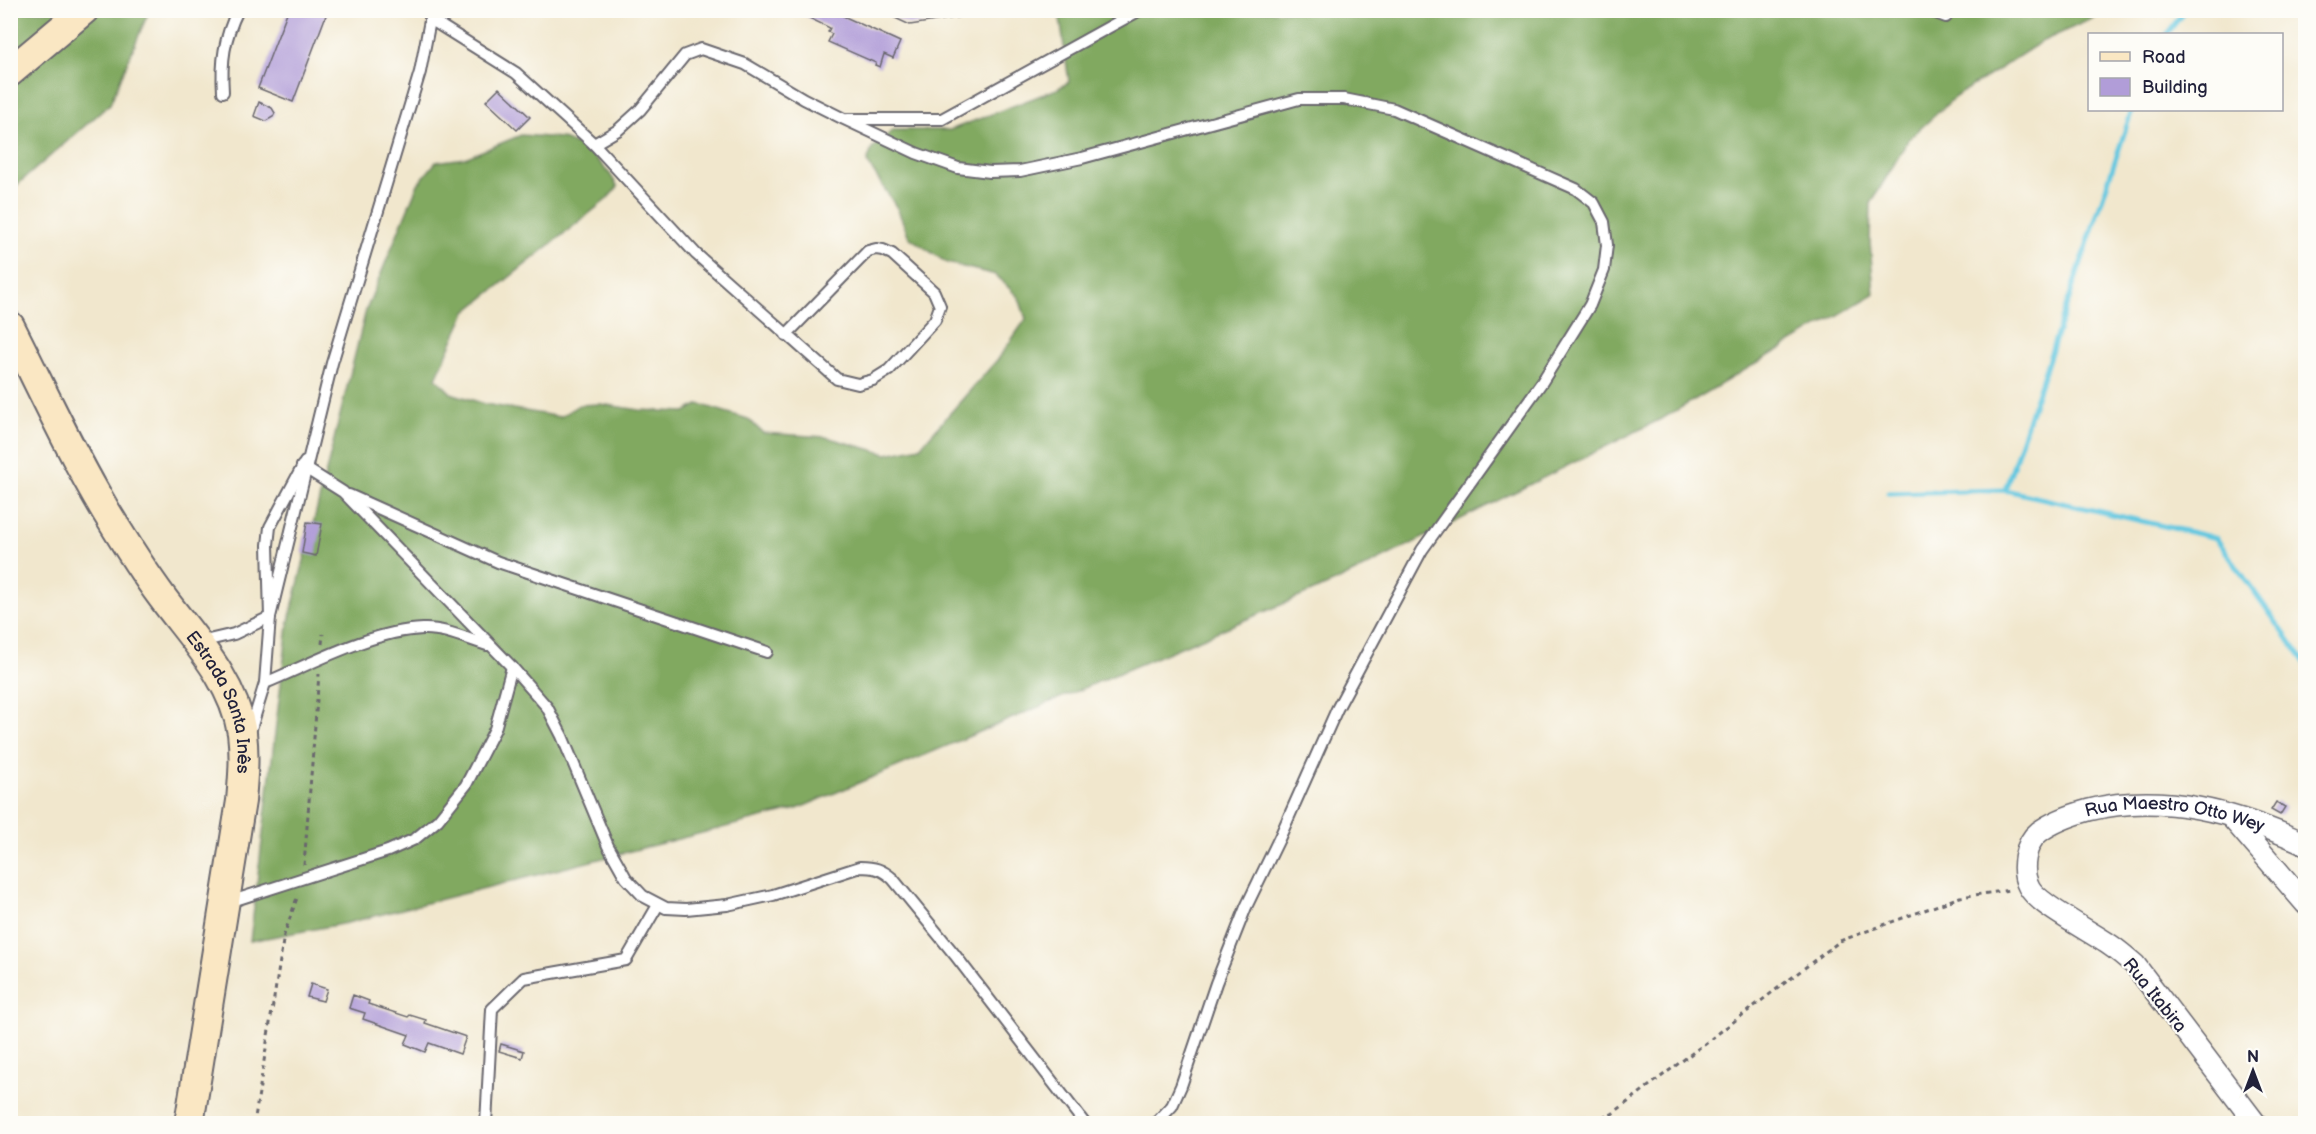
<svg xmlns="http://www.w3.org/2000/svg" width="2316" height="1134" font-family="'Balsamiq Sans',sans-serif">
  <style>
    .forest { fill: #81a960; stroke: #52664e; stroke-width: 1.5 }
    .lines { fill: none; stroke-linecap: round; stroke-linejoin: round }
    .stream { stroke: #62c7e0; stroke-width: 5 }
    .building { fill: #b19dd8 }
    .lane-casing { stroke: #6a676e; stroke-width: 14 }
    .street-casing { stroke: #6a676e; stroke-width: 24 }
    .secondary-casing { stroke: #6a676e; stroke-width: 32 }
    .path { stroke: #6a676e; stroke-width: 3; stroke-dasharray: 4.5 4.5; stroke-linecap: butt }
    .lane { stroke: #fff; stroke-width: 10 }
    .street { stroke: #fff; stroke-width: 21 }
    .secondary { stroke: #fae7c3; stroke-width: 28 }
    .labels { text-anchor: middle; stroke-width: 4.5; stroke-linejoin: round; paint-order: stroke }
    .street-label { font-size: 18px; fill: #22223b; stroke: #fdfcf7 }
  </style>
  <rect width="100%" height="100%" fill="#fdfcf7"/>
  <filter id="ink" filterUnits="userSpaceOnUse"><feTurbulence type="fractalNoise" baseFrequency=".0167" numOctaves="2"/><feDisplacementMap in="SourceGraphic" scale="12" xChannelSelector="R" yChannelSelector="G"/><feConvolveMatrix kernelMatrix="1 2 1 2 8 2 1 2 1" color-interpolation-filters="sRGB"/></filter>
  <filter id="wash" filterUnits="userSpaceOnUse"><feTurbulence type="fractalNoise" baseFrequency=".008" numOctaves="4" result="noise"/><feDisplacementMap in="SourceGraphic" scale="24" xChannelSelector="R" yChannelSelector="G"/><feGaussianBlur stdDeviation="1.35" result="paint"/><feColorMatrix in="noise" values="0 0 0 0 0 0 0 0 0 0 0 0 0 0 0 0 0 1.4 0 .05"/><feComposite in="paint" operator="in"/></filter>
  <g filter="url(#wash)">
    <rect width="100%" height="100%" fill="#f1e7cd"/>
    <g class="forest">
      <path d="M11,11h138l-39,93 -99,86z"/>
      <path d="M1059,11h1050l-68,31 -86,55 -46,42 -38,64 -1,39 4,52 -209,123 -330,165 -538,227 -450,114 -97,18 38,-316 78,-315 52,-126 18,-22 29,-4 56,-23 40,3 26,11 23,25 8,13 -12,13 -140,112 -30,66 15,15 34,11 75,13 19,-12 21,-1 40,6 45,2 14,-8 49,15 15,14 63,4 61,17 33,-7 78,-88 28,-40 -7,-21 -23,-23 -49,-12 -38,-26 -12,-29 -30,-46 5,-13 21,-19h57l107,-41 12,-7z"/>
    </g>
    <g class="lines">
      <g class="stream">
        <path d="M2167,34l18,-24"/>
        <path d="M2005,490l127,-380"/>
        <path d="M1888,493l117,-3 211,48 90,126"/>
      </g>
    </g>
    <g id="blocks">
      <g class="building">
        <path d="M288,10h40l-35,92 -35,-14z"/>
        <path d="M793,10h37l70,32 -7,16 -9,-4 -4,13 -5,-2 1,-2 -48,-21 4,-8 -4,-2 2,-4z"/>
        <path d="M878,10h114v2l-82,13z"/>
        <path d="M499,88l31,29 -13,13 -31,-29z"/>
        <path d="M259,102l13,6 3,5 -2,4 -7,4 -12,-5z"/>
        <path d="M307,522l15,2 -6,32 -14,-3z"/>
        <path d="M2276,802l9,5 -5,8 -9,-5z"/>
        <path d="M311,984l16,5 -4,12 -16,-4z"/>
        <path d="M353,995l16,6 -1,3 40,13 2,-2 16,5 -1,3 41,14 -6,17 -31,-11 -4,9 -20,-8 4,-9 -46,-16 2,-6 -16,-5z"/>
        <path d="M501,1044l23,7 -2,7 -23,-7z"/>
      </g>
    </g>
  </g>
  <g filter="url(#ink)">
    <use href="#blocks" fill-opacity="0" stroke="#6a676e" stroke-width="1.5"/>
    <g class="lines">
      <g class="lane-casing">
        <g id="lane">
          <path d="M1928,10l18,7"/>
          <path d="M430,19l86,54 78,71 24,-14 22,-20 45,-55 16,-6 44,15 59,35 40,20 72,34 42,15 32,4 30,-1 62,-13 217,-59h45l50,10 182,80 18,14 10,19 3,23 -3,25 -14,35 -48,77 -120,168 -85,159 -58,130 -33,68 -30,76 -35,103 -9,20 -17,18"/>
          <path d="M223,92c-2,-30 1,-54 15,-82"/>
          <path d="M848,119h94l198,-109"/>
          <path d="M594,144l102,110 141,125 21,5 15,-4 16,-10 46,-50 5,-14 -6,-14 -42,-38 -9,-4 -7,-1 -8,2 -82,84"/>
          <path d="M302,466l41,26 169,175 35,40 15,29 46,110 18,32 17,18 23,12 20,1 41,-4 46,-10 87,-28c14,0 22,2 33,12l62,76 130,169"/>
          <path d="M349,495l149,67 269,90"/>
          <path d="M270,617l62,-254 88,-291 12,-62"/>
          <path d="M200,642l34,-8 36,-17"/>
          <path d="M265,683c48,-20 106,-52 158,-54 21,-1 44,10 64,16"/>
          <path d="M250,732l15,-49 5,-66 -2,-72 2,-18 35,-65"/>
          <path d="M226,903l162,-52 27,-12 23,-19 28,-35 29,-56 17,-62"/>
          <path d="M486,1124l6,-115 32,-31 102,-18 32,-55"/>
        </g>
      </g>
      <g class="street-casing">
        <g id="street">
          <path d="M2232,818l74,86"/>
          <path id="s1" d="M2256,1124l-121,-159c-8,-7 -16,-14 -25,-20 -18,-13 -73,-41 -81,-58 -9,-17 -4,-44 10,-55 15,-11 32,-17 50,-22 74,-19 148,3 217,34"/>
        </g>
      </g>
      <g class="secondary-casing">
        <g id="secondary">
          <path d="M10,72l74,-62"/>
          <path id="s2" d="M10,326c32,63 61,127 97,187 17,28 35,57 55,84 31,42 71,82 80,136 3,23 1,45 -1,68l-52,323"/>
        </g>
      </g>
      <g class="path">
        <path d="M322,644l1,-10"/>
        <path d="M304,865l15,-191"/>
        <path d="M254,1124l30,-189 14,-40"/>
        <path d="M1585,1124l27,-10 228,-173 120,-44 50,-7"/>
      </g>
      <use href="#lane" class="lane"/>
      <use href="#street" class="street"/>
      <use href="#secondary" class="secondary"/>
    </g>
  </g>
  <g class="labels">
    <g class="street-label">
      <text dy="6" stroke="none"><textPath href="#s2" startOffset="434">Estrada Santa Inês</textPath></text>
      <text dy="6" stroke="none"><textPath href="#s1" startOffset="534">Rua Maestro Otto Wey</textPath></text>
      <text transform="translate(2155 995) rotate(51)" y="6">Rua Itabira</text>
    </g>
  </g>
  <rect width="2316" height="1134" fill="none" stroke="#fdfcf7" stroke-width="36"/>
  <rect x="2088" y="33" width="195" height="78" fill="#fdfcf7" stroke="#a5a5ac" stroke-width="1.5"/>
  <rect x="2100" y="52" width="30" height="9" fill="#fae7c3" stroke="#a5a5ac" stroke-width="1.5"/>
  <text x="2142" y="63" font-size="18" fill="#22223b">Road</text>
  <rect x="2100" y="78" width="30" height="18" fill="#b19dd8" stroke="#a5a5ac" stroke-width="1.5"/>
  <text x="2142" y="93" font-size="18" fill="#22223b">Building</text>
  <g transform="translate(2253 1071)" stroke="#fdfcf7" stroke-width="4.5" paint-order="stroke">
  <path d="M0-4.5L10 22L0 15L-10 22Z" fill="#22223b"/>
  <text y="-9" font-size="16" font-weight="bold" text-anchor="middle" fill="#22223b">N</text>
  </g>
</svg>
